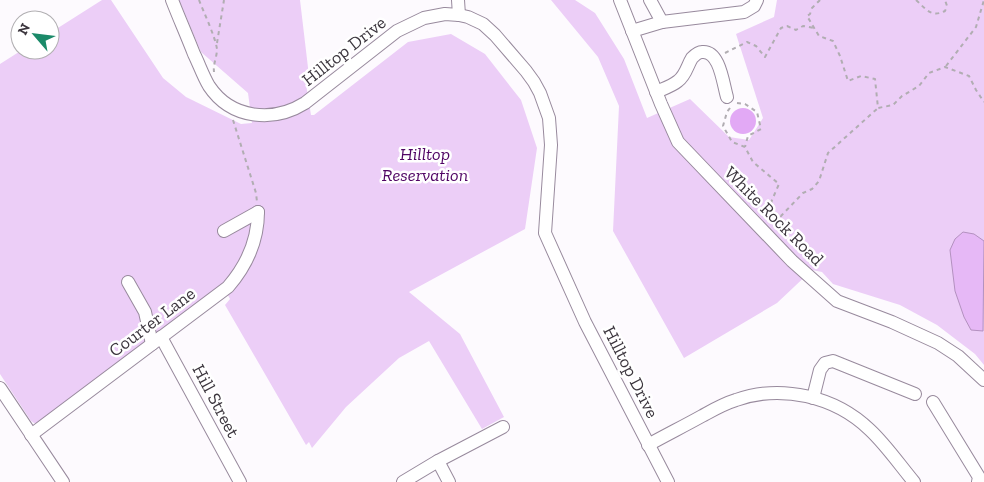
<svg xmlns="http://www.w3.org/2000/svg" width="984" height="482" font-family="'Zilla Slab',serif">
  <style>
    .green { fill: #eccef7 }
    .water { fill: #e6b8f6; stroke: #b391bf }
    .building { fill: #e2a9f5 }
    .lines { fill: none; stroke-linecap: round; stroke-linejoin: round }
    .minor-casing { stroke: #988a9d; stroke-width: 14 }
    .path { stroke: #b1adb2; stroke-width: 2; stroke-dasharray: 4 4; stroke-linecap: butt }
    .minor { stroke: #fff; stroke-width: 12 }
    .labels { text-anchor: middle; stroke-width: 5; stroke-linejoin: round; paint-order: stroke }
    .street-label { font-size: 18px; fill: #3c363e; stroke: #fff }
    .park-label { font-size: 18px; font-style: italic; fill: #500564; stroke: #fff }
  </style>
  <rect width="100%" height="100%" fill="#fdfafe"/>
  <g class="green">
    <path d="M102,0h9l52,78 23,19 55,27 11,-1 -4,-30 -47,-41 -22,-52h121l9,76 -4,2 6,37h3l94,-73 43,-8 34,20 36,46 16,48 -12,81 -116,63 51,42 44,83 -22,12 -53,-88 -30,17 -53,49 -34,41 -3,-6 -3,3 -81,-140 5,-6 -6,-11 -64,44 -123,91h-3l-3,-2 -31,-47v-310l22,-14h28v-17z"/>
    <path d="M551,0h24l20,13 29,46 23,59 43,-19 39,38 20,3 14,-22 -27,-84 38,-17 3,-17h207v365l-9,-11 -38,-29 -37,-20 -67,-21 -11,-12 -10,-2 -35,33 -93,55 -71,-127 6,-125 -21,-49z"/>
  </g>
  <path class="water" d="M963,232l11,2 10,7 -1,90 -12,-1 -7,-13 -9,-26 -5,-41 5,-11z"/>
  <circle class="building" cx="743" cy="121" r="13"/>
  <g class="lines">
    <g class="minor-casing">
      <g id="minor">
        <path d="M172,0c7,18 15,36 22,54 5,10 9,22 15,32 22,33 64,37 96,17l92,-72 27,-13 21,-4 14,1 9,2 15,7 12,11 31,36 8,11 6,11 9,25 2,27 -6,88 40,89 83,160"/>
        <path d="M458,0l1,15"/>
        <path d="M620,0l41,104 17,38 114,119 45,40 55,21 46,21 20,13 26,24"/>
        <path d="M650,0l12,22"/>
        <path d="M632,31l30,-9 82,-10 10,-6 3,-6"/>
        <path d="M656,92c7,-3 16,-6 22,-11 8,-6 9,-15 14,-23 3,-3 7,-6 10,-6 18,-2 21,32 25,45"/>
        <path d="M224,231l34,-19"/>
        <path d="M128,282l17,30 7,32"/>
        <path d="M161,337l79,145"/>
        <path d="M0,388l63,94"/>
        <path d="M813,398l7,-28 5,-7 8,-2 82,33"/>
        <path d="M933,402l46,75 -1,5"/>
        <path d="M31,435l197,-148c19,-22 30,-46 30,-75"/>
        <path d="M648,445c18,-10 36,-19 54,-29 11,-6 21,-12 34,-16 45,-16 99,-4 134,30 16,15 29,34 44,52"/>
        <path d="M438,461l11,21"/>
        <path d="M403,482l35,-21 65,-34"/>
      </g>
    </g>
    <g class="path">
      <path d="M199,0c5,13 16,36 18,49 0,8 -4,15 -3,23"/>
      <path d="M820,0l-8,8 -2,6 -3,2 12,20 14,5 7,15 8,25 13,-5 14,3 3,29 15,-3 9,-9 17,-10 10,-13 16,-6 24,9 7,14 8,12"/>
      <path d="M916,0c10,9 15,18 29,11l2,-5 -2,-6"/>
      <path d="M217,43l7,-43"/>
      <path d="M725,53l22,-11 9,4 9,11 16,-29 6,-2 9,4 7,-4 12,2"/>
      <path d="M946,66l30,-39 8,-27"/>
      <path d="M737,103l8,1 12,8 4,17 -13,7 -3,11"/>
      <path d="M730,108l-3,4 -4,14 9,16 13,5 8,15 26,22 -7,16 -3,11 12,5 22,-23 9,-4 7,-8 9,-28 50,-45"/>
      <path d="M233,120l23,73 1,9"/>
    </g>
    <use href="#minor" class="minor"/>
  </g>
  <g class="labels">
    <g class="street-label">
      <text transform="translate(344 51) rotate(-38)" y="6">Hilltop Drive</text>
      <text transform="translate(774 216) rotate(45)" y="6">White Rock Road</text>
      <text transform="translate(152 322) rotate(-37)" y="6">Courter Lane</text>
      <text transform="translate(631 372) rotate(63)" y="6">Hilltop Drive</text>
      <text transform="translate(216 401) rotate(62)" y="6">Hill Street</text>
    </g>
    <g class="park-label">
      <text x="425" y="160">Hilltop<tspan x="425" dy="21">Reservation</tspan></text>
    </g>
  </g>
  <g transform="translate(35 35) rotate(298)"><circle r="24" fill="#ffffff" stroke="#b1afb2"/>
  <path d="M0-4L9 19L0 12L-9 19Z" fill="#1b8a69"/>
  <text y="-8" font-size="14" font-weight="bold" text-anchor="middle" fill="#3c363e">N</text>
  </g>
</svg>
